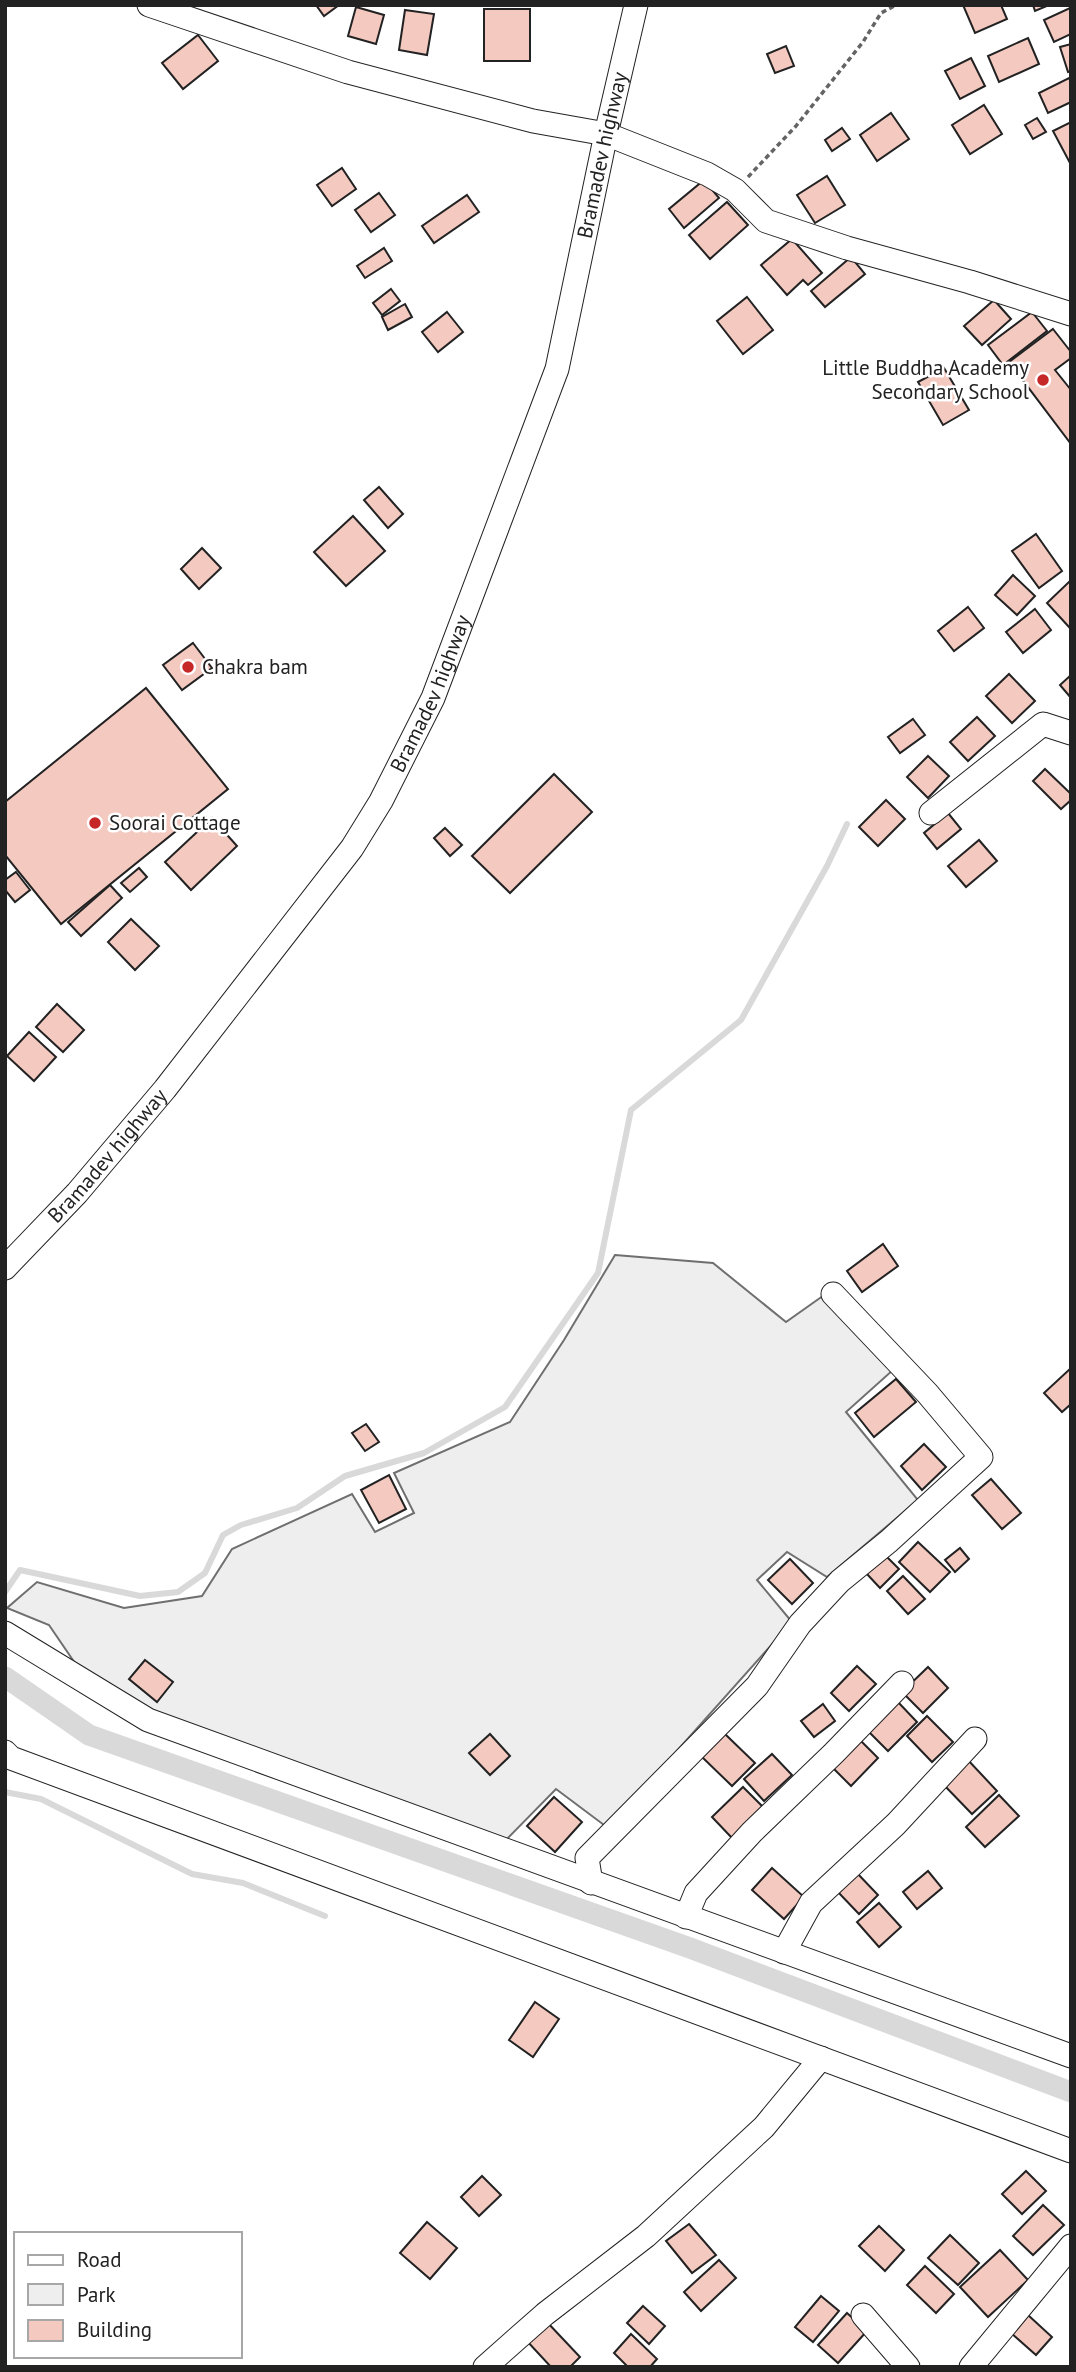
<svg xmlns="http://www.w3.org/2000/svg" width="1076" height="2372" font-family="'PT Sans',sans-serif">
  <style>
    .green { fill: #eee; stroke: #6f6f6f; stroke-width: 2 }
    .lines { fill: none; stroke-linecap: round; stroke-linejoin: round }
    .stream { stroke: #d9d9d9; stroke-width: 6 }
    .canal { stroke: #d9d9d9; stroke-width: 21 }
    .building { fill: #f3c9c0; stroke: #222; stroke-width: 2 }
    .minor-casing { stroke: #222; stroke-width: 25 }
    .path { stroke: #646464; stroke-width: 3.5; stroke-dasharray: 5 3.5; stroke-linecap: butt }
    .minor { stroke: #fff; stroke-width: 23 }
    .poi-dot { fill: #c62828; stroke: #fff; stroke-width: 2.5 }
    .labels { text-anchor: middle; stroke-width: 5; stroke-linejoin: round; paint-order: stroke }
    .street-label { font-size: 21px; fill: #222; stroke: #fff }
    .poi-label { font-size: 21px; fill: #222; stroke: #fff; text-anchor: start }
  </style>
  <rect width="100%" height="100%" fill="#fff"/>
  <path class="green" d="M615,1255l98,8 73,59 41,-29 66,77 -47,42 72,88 -91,77 -40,-25 -30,28 35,42 -184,206 -52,-39 -52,53 -352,-131 -73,-42 -30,-44 -42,-17 30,-26 87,26 78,-12 30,-47 120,-55 23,38 39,-19 -20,-40 116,-51 54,-82z"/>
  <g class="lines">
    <g class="stream">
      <path d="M5,1592l15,-22 120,26 38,-4 27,-19 18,-38 18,-10 56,-17 48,-32 79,-23 81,-46 93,-134 33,-163 110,-90 86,-154 20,-42"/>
      <path d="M5,1792l36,7 151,75 51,9 82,33"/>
    </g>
    <path class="canal" d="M5,1677l84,58 601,213 381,144"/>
  </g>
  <g class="building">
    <path d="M316,5h23l-15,11z"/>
    <path d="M963,5h38l6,14 -32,14z"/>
    <path d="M1033,5h16l-14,6z"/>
    <path d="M356,7l28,8 -8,29 -28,-8z"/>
    <path d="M1070,8l1,26 -17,8 -10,-22z"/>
    <rect x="484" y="9" width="46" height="52"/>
    <path d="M405,10l29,4 -7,41 -28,-5z"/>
    <path d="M198,35l20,26 -35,28 -21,-26z"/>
    <path d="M1028,38l11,26 -40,18 -11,-26z"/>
    <path d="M1071,44v27l-3,1 -8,-25z"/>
    <path d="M786,46l8,20 -19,7 -8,-19z"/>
    <path d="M971,58l14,28 -25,13 -15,-28z"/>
    <path d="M1069,78l2,4v20l-23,11 -9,-20z"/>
    <path d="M984,105l18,29 -32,20 -18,-29z"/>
    <path d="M891,113l18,26 -32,22 -17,-26z"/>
    <path d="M1037,118l9,14 -13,7 -8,-14z"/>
    <path d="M1071,122v41h-1l-17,-32z"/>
    <path d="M842,128l8,11 -18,12 -7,-11z"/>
    <path d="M342,168l14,21 -24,17 -15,-21z"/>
    <path d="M827,176l18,29 -30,18 -18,-28z"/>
    <path d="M704,180l15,18 -35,30 -15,-19z"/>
    <path d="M379,193l16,22 -24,17 -16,-22z"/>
    <path d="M467,195l12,17 -45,31 -12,-17z"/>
    <path d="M727,202l21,23 -38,34 -21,-24z"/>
    <path d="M792,239l30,34 -14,12 -5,-5 -16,15 -26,-30z"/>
    <path d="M384,248l8,13 -27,17 -8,-12z"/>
    <path d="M851,257l14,17 -40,33 -14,-16z"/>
    <path d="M391,289l9,12 -18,14 -9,-12z"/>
    <path d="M747,297l26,33 -30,24 -26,-33z"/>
    <path d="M994,300l17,19 -29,26 -18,-19z"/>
    <path d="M405,304l7,13 -24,13 -6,-13z"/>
    <path d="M447,312l16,20 -25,20 -16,-20z"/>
    <path d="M1032,312l15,19 -44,34 -15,-20z"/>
    <path d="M1053,329l18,23v6l-16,12 16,20v54l-62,-82z"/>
    <path d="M944,368l25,42 -26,15 -25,-43z"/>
    <path d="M379,487l24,27 -15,14 -24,-28z"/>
    <path d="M353,516l32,35 -39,35 -32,-34z"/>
    <path d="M1036,534l26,37 -23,17 -27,-37z"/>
    <path d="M202,548l19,20 -22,21 -18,-20z"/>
    <path d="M1013,575l22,21 -18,19 -22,-20z"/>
    <path d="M1070,581l1,44 -2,2 -22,-24z"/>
    <path d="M968,607l16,21 -30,23 -16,-20z"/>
    <path d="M1035,609l16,21 -28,23 -17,-21z"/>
    <path d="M193,643l19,25 -30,22 -19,-25z"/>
    <path d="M1009,674l26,27 -23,22 -26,-27z"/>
    <path d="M1071,675v23l-11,-13z"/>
    <path d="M146,688l82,101 -167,135 -56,-69v-53z"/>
    <path d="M977,717l18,19 -27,25 -18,-19z"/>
    <path d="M913,719l12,16 -25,18 -12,-16z"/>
    <path d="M928,756l21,20 -21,22 -21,-21z"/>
    <path d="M1045,769l26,25v6l-10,9 -28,-28z"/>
    <path d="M554,774l38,38 -82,81 -38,-37z"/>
    <path d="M886,800l19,19 -27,27 -19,-19z"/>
    <path d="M948,813l13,16 -24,20 -13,-16z"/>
    <path d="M212,818l25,28 -46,44 -26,-28z"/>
    <path d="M445,828l17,17 -12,11 -16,-18z"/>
    <path d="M979,840l18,21 -31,26 -18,-21z"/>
    <path d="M139,868l8,9 -17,15 -9,-9z"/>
    <path d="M16,872l14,18 -15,12 -10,-12v-10z"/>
    <path d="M110,885l12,13 -41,38 -13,-14z"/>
    <path d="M131,919l28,27 -24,24 -27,-28z"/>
    <path d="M57,1004l27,26 -21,22 -27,-25z"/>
    <path d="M29,1032l27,25 -22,24 -27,-25z"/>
    <path d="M883,1244l15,22 -36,26 -15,-21z"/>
    <path d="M1071,1368v36l-9,8 -18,-19z"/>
    <path d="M896,1379l20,23 -42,35 -19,-24z"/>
    <path d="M366,1424l13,18 -14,9 -13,-18z"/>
    <path d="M924,1444l22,23 -24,23 -21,-24z"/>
    <path d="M389,1475l17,34 -27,14 -18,-33z"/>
    <path d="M991,1479l30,34 -19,16 -30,-34z"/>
    <path d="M918,1542l32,30 -20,20 -31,-30z"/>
    <path d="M960,1548l9,11 -14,13 -10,-12z"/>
    <path d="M885,1555l14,14 -19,19 -14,-15z"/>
    <path d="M790,1559l23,24 -21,21 -24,-24z"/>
    <path d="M903,1576l22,23 -17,15 -21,-23z"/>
    <path d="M145,1660l28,22 -16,20 -28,-23z"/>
    <path d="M857,1666l19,18 -27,27 -18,-18z"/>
    <path d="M928,1667l20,21 -25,25 -21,-21z"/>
    <path d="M897,1701l20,21 -29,29 -21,-21z"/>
    <path d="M823,1704l12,17 -21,16 -13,-16z"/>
    <path d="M927,1716l26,26 -21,20 -25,-26z"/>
    <path d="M490,1734l20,22 -20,19 -21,-22z"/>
    <path d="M725,1734l30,29 -23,23 -30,-29z"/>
    <path d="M857,1737l21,21 -27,28 -21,-21z"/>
    <path d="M772,1754l20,21 -28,26 -20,-22z"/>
    <path d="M967,1759l30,32 -25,23 -30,-31z"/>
    <path d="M743,1787l20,20 -31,31 -20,-21z"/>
    <path d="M999,1795l20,21 -34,31 -19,-20z"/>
    <path d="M554,1797l28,25 -27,30 -28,-26z"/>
    <path d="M772,1868l32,29 -20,22 -32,-29z"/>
    <path d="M928,1871l14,17 -25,21 -14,-17z"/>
    <path d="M856,1872l22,23 -19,19 -22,-23z"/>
    <path d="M879,1903l22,24 -22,20 -22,-25z"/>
    <path d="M535,2002l24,17 -26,38 -24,-17z"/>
    <path d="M1026,2171l20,20 -24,23 -20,-20z"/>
    <path d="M482,2176l19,19 -22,21 -18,-19z"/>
    <path d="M1043,2205l21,20 -31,30 -20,-19z"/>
    <path d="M427,2222l30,26 -27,31 -30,-26z"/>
    <path d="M689,2224l27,31 -24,18 -26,-32z"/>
    <path d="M879,2226l25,24 -19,21 -26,-25z"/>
    <path d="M950,2235l29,28 -21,22 -30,-27z"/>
    <path d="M1000,2250l28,30 -40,37 -28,-30z"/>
    <path d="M719,2260l17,18 -35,33 -17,-19z"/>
    <path d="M925,2266l29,28 -18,19 -29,-28z"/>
    <path d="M821,2296l18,15 -26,31 -18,-15z"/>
    <path d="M643,2306l22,20 -16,18 -22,-21z"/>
    <path d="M847,2313l20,18 -29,32 -20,-18z"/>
    <path d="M1028,2315l24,22 -16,18 -25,-22z"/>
    <path d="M546,2321l34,36 -10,10h-19l-25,-27z"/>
    <path d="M631,2334l26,25 -7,8h-22l-14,-14z"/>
  </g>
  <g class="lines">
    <g class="minor-casing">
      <g id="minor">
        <path d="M149,5l199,67 185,49 73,13 101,40 28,16 31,31 81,27 123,34 101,32"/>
        <path d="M931,813l112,-89 28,9"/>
        <path id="s1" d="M5,1268l72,-75 88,-104 187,-241 29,-47 52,-103 124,-329 49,-235 30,-129"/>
        <path d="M5,1633l143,87 923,336"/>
        <path d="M5,1752l6,6 1060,393"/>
        <path d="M591,1883l-4,-25 170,-172 43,-62 40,-43 49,-40 92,-84 -54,-64 -94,-99"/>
        <path d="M686,1917l10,-24 56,-61 82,-79 68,-70"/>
        <path d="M784,1952l27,-49 85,-79 79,-85"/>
        <path d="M863,2315l45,52"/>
        <path d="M485,2367l60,-53 101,-78 118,-109 57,-69"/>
        <path d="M971,2367l100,-121"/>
      </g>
    </g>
    <path class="path" d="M748,177l48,-51 67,-84 18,-29 15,-8"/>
    <use href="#minor" class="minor"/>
  </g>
  <g class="poi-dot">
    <circle cx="1043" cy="380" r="7"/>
    <circle cx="188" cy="667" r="7"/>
    <circle cx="95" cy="823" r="7"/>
  </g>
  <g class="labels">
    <g class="street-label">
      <text dy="7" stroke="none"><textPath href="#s1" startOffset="1286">Bramadev highway</textPath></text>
      <text dy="7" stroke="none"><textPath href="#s1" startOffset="719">Bramadev highway</textPath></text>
      <text dy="7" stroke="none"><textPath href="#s1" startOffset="152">Bramadev highway</textPath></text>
    </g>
    <g class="poi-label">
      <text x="1029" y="375" text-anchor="end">Little Buddha Academy<tspan x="1029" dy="24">Secondary School</tspan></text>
      <text x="202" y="674">Chakra bam</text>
      <text x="109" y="830">Soorai Cottage</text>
    </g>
  </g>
  <rect width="1076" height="2372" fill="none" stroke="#222222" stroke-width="14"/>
  <rect x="14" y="2232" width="228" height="126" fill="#ffffff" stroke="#a7a7a7" stroke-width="2"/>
  <rect x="28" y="2255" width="35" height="10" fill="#ffffff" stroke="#a7a7a7" stroke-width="2"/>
  <text x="77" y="2267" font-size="21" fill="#222222">Road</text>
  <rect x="28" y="2284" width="35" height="21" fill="#eeeeee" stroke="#a7a7a7" stroke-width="2"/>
  <text x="77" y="2302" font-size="21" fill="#222222">Park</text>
  <rect x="28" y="2320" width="35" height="21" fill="#f3c9c0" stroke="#a7a7a7" stroke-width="2"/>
  <text x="77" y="2337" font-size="21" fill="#222222">Building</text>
</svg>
